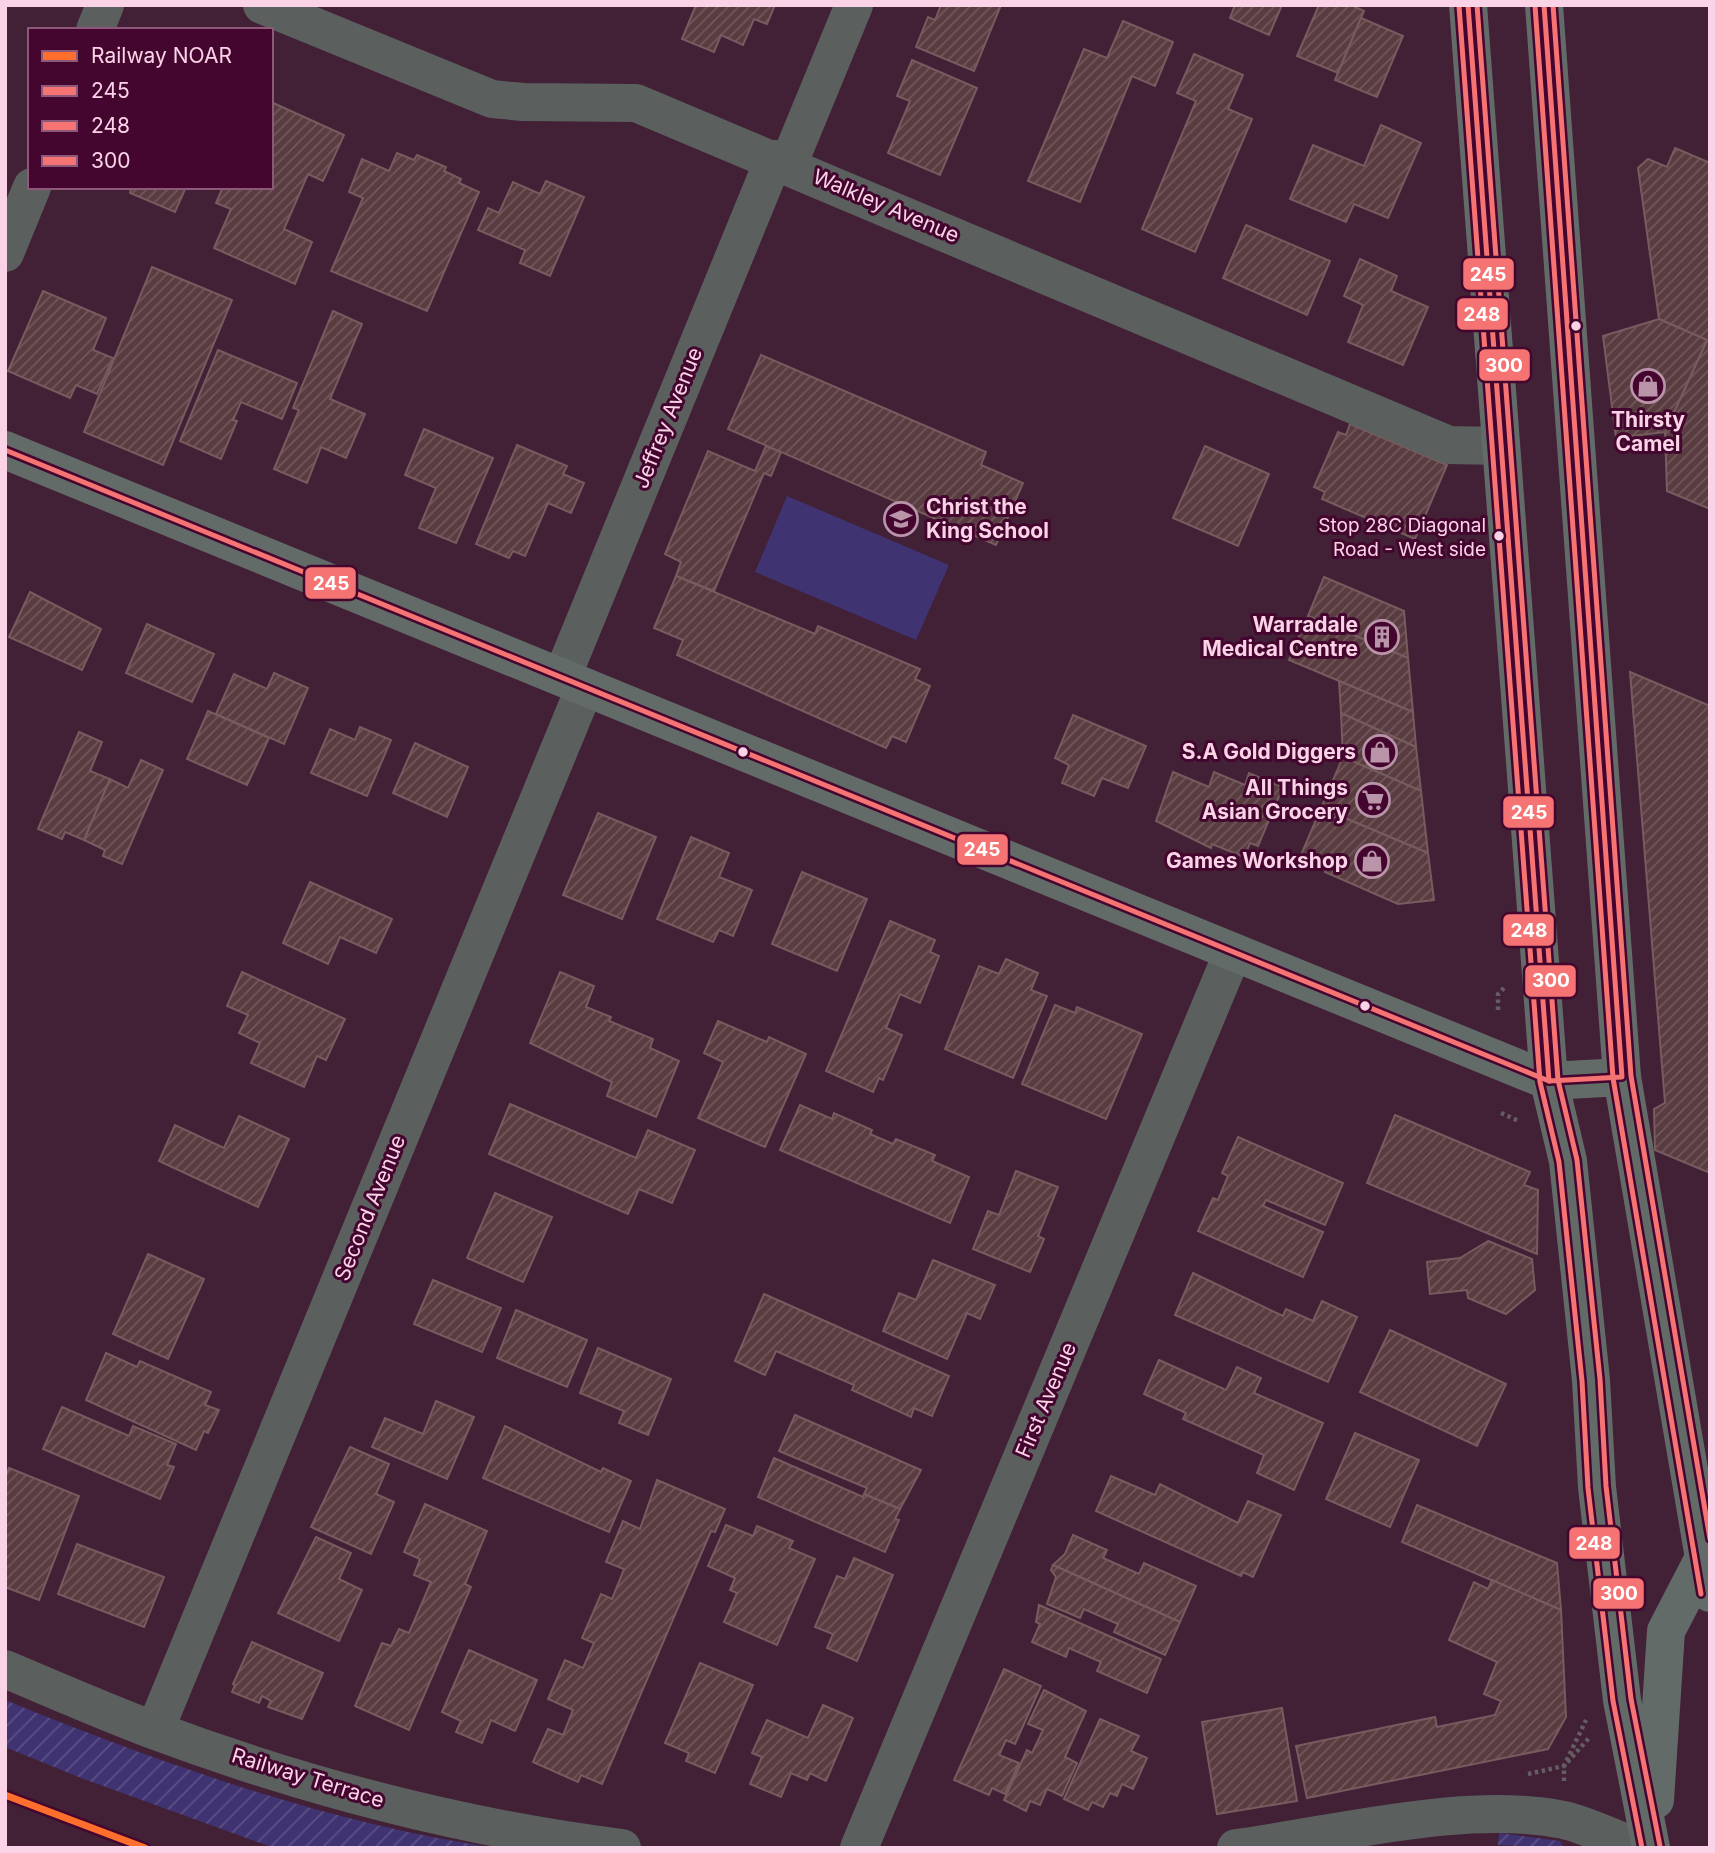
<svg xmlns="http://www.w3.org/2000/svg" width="1715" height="1853" font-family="Inter,sans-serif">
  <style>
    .garden { fill: url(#garden-furrows) }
    .pitch { fill: #403372 }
    .building { fill: url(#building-hatch); stroke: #785b5e; stroke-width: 2 }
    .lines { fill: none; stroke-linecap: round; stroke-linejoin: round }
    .path { stroke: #645e63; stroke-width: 4.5; stroke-dasharray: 3.5 3.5; stroke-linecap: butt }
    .street { stroke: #5b605f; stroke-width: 38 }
    .secondary { stroke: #636b69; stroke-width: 38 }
    .bus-1-casing { stroke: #44062f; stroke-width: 10 }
    .bus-2-casing { stroke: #44062f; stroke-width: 10 }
    .bus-3-casing { stroke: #44062f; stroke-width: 10 }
    .bus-1 { stroke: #f57373; stroke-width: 5 }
    .bus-2 { stroke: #f57373; stroke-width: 5 }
    .bus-3 { stroke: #f57373; stroke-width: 5 }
    .rail-1-casing { stroke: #44062f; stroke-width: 12 }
    .rail-1 { stroke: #fe6f2d; stroke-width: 7 }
    .bus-dot { fill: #fad3e7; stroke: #44062f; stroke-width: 2.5 }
    .labels { text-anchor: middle; stroke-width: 6; stroke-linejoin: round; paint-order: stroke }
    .bus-label { font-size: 19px; fill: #fad3e7; stroke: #44062f; text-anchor: end }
    .street-label { font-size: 21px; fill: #fad3e7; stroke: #44062f }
    .poi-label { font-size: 21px; font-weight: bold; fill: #fad3e7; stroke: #44062f; text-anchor: end }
    .line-badge { stroke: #44062f; stroke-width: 2.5 }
    .badge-label { font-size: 19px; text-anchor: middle; font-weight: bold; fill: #fff }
  </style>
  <defs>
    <pattern id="garden-furrows" width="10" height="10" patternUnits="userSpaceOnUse" patternTransform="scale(1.75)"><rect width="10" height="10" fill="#403372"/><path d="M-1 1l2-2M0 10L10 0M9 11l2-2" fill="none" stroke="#5c5086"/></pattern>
    <pattern id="building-hatch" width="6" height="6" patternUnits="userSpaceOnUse" patternTransform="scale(1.75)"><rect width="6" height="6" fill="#583c40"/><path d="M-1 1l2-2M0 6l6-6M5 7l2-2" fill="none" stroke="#71575c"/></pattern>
  </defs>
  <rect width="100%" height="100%" fill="#422036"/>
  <g class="garden">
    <path d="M5,1700c158,64 322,123 491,148h-219l-11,-3 -185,-67 -76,-31z"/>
    <path d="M1499,1833l61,8 4,7 -66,-3z"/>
  </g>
  <path class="pitch" d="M787,496l162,69 -33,75 -161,-68z"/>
  <g class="building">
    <path d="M696,5h79l-8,19 -13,-5 -11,26 -22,-10 -7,17 -32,-13z"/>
    <path d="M941,5h60l-27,66 -58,-24 12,-30 7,3z"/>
    <path d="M1235,5h47l-13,30 -39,-17z"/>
    <path d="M1319,5h32l13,6 -26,62 -41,-17z"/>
    <path d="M1361,18l42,18 -26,61 -42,-17z"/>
    <path d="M1123,21l50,21 -18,44 -23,-10 -52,126 -52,-21 56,-132 23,9z"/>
    <path d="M1194,54l49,21 -15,34 24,10 -57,133 -53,-23 54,-128 -19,-8z"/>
    <path d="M912,60l65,28 -37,87 -52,-22 22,-52 -13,-5z"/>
    <path d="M271,102l73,33 -21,46 -15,-7 -24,55 28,13 -17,42 -81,-36 17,-39 -15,-6 7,-16h48z"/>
    <path d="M1381,125l40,18 -33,75 -34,-14 -8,18 -56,-23 23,-54 51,21z"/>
    <path d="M1675,148l35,15v346l-43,-18 -2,-59 42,-92 -48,-21 -21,-151 10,-9 19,8z"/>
    <path d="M397,153l17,7 3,-5 29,12 -2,4 17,8 -2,4 20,9 -52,119 -96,-40 32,-73 -14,-6 13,-33 27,12z"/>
    <path d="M546,181l38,16 -34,79 -30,-13 5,-13 -47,-20 10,-22 11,5 14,-31 27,12z"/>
    <path d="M132,187h54l-11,25 -45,-19z"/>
    <path d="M1246,225l84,36 -23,54 -84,-37z"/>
    <path d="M1360,259l37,17 -6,15 37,16 -25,58 -55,-23 15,-37 -19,-9z"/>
    <path d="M152,267l80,33 -69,165 -79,-33z"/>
    <path d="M43,291l63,27 -13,32 20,8 -16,36 -21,-9 -6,13 -62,-27z"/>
    <path d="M333,311l29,13 -32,75 35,15 -19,44 -25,-11 -14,36 -33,-14 25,-59 -6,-2z"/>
    <path d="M1659,319l48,21 -42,92 -49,6 -13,-102z"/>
    <path d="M218,350l79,33 -15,36 -41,-17 -8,18 4,1 -16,38 -41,-18z"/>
    <path d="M761,355l225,97 -5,13 42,18 -27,62 -268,-116z"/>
    <path d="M1350,424l97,41 -32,74 -93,-40 3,-7 -11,-5 24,-55 8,3z"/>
    <path d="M424,429l69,29 -37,85 -37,-15 17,-40 -31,-13z"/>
    <path d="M517,445l50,21 -4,8 21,9 -13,30 -23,-10 -23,53 -12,-5 -4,7 -33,-14z"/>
    <path d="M766,446l15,6 -10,24 -7,-3 -50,118 -38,-15 5,-14 -16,-8 43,-103 47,20z"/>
    <path d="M1205,446l64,28 -31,72 -65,-28z"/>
    <path d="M676,576l139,58 3,-8 102,43 -5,10 15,7 -24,56 -14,-6 -6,12 -209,-93 6,-15 -29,-12z"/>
    <path d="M1324,577l80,34 4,47 -100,-42z"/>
    <path d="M30,592l71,37 -19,41 -73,-33z"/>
    <path d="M1308,616l100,42 5,54 -124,-52z"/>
    <path d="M147,624l67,30 -22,48 -66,-29z"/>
    <path d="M1630,672l80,34v467l-55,-23 -1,-41 11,-6z"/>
    <path d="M274,673l34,15 -24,56 -68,-30 18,-40 33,15z"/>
    <path d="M1339,681l74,31 3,35 -75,-34z"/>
    <path d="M208,711l61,27 -22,47 -60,-26z"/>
    <path d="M1341,713l75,34 5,44 -78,-34z"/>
    <path d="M1073,715l73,31 -18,42 -26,-10 -8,18 -32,-13 7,-18 -14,-7z"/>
    <path d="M360,727l31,13 -24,56 -56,-23 19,-44 25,11z"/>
    <path d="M79,732l23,10 -12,29 20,8 -26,61 -19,-8 -3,7 -24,-10z"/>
    <path d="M415,743l53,24 -21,50 -54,-24z"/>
    <path d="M1343,757l78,34 7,62 -107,-45z"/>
    <path d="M141,760l22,10 -41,94 -19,-8 2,-6 -21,-10 26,-61 18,9z"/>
    <path d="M1173,772l36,15 5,-15 31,13 4,-12 34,14 -25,59 -8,-3 -6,14 -32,-13 -1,4 -55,-27z"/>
    <path d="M1321,808l107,45 6,47 -36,4 -73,-32 3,-5 -27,-12z"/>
    <path d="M598,813l58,24 -34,82 -59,-24z"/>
    <path d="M691,837l38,16 -10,24 33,13 -19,46 -14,-6 -6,12 -56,-23z"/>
    <path d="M802,872l65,27 -30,72 -65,-27z"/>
    <path d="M310,882l82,37 -16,34 -36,-16 -12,27 -45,-21z"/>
    <path d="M890,921l45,19 -5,12 9,4 -19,47 -20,-9 -14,34 16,7 -19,45 -4,-2 -6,14 -47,-21z"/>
    <path d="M1006,959l32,14 -7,17 16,6 -34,82 -68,-29 34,-83 20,8z"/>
    <path d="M242,972l103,47 -19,41 -9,-4 -13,31 -53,-24 9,-20 -21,-10 9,-18 -21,-9z"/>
    <path d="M560,972l34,14 -8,21 25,10 -2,4 44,18 -3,9 29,13 -23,56 -49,-21 5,-14 -82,-39z"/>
    <path d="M1055,1005l20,8 2,-6 65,27 -36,85 -84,-35z"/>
    <path d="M718,1021l49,21 2,-5 37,17 -41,93 -67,-29 25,-56 -19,-9z"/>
    <path d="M510,1104l126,54 12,-28 47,20 -23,53 -33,-14 -11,25 -139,-60z"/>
    <path d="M800,1105l32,14 2,-6 38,17 -2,4 23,10 3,-5 39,16 -3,6 37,16 -19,46 -170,-73z"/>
    <path d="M1395,1115l135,57 -6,13 14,5 -1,64 -170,-71z"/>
    <path d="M239,1116l50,23 -31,68 -99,-46 16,-36 49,23z"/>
    <path d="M1238,1137l105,46 -18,42 -59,-25 -3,6 60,26 -20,45 -105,-46 15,-33 5,2 10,-24 -6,-3z"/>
    <path d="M1016,1171l42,16 -20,49 6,3 -14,33 -57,-23 15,-38 11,4z"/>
    <path d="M495,1193l57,24 -29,65 -56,-24z"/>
    <path d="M1488,1241l44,18 3,31 -29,24 -38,-16 -1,-8 -37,4 -3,-32 33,-4z"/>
    <path d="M148,1254l56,25 -36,80 -55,-25z"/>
    <path d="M933,1260l62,25 -15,34 -13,-6 -20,46 -64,-28 16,-38 17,7z"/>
    <path d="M1193,1273l90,43 3,-7 27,12 9,-20 35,16 -29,65 -153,-67z"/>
    <path d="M433,1280l68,28 -19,44 -68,-28z"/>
    <path d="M764,1294l185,82 -17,40 -18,-8 -3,9 -59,-27 2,-5 -78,-34 -11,24 -30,-14z"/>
    <path d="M516,1310l71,30 -20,47 -70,-29z"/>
    <path d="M1390,1330l116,54 -29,62 -117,-54z"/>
    <path d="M598,1348l73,31 -23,56 -29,-12 5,-12 -44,-18z"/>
    <path d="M106,1353l31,14 3,-6 71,31 -6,13 14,5 -11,23 -4,-2 -8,19 -110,-50z"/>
    <path d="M1159,1360l67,30 11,-23 24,11 -7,15 69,30 -29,67 -37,-17 7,-18 -81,-36 3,-6 -42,-19z"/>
    <path d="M436,1401l38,16 -27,62 -75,-32 13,-29 38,16z"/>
    <path d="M62,1407l67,29 4,-10 43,18 -9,21 7,2 -14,32 -117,-50z"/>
    <path d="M795,1415l126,55 -21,39 -36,-15 3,-6 -88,-37z"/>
    <path d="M505,1426l96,46 2,-4 28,13 -22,51 -126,-54z"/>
    <path d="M1355,1433l64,27 -29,67 -64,-28z"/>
    <path d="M350,1447l39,17 -13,30 18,8 -23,52 -60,-27z"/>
    <path d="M774,1458l89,39 1,-3 36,15 -5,10 4,1 -14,32 -127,-55z"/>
    <path d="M9,1468l70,28 -40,104 -34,-13v-110z"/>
    <path d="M1111,1476l44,19 5,-11 78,39 10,-22 33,14 -28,62 -10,-5 -2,4 -145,-65z"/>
    <path d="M657,1480l68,29 -10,23 -4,-1 -109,253 -21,-9 -3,7 -45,-20 15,-33 15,6 10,-25 -25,-11 17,-39 18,8 11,-25 -12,-5 19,-44 11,5 12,-30 -18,-7 17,-41 17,8z"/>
    <path d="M425,1504l62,27 -22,53 6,3 -62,143 -54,-24 27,-63 9,3 8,-17 10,4 22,-51 -17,-7 6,-16 -16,-7z"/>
    <path d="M1417,1505l140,58 4,47 -159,-68z"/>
    <path d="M726,1525l27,11 4,-10 36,15 -4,7 26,11 -38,86 -53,-23 13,-29 -7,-3 5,-12 -27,-12z"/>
    <path d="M1073,1535l34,15 -4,8 36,16 5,-11 52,23 -16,36 -127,-57 12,-11z"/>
    <path d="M316,1537l35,16 -12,26 23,11 -23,51 -61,-28z"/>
    <path d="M77,1544l87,33 -20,50 -86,-33z"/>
    <path d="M854,1558l39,17 -36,86 -30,-13 6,-14 -18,-7 22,-51 8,3z"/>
    <path d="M1053,1565l127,57 -15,33 -51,-23 4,-8 -34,-15 -4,9 -33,-14 9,-27 -5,-7z"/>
    <path d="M1492,1580l69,30 5,107 -18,32 -241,49 -11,-52 139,-29 2,10 58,-12 6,-14 -17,-7 13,-32 -48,-22 25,-58 14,7z"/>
    <path d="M1039,1605l122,54 -14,34 -50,-22 4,-9 -32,-14 -3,9 -34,-15 8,-18 -4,-2z"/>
    <path d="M252,1642l71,31 -21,46 -34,-12 3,-6 -9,-5 -3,7 -27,-11 3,-7 -2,-1z"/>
    <path d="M469,1650l68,30 -22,51 -24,-11 -9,23 -26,-11 5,-11 -19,-9z"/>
    <path d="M700,1663l53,22 -38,88 -29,-12 3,-8 -24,-10z"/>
    <path d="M1004,1669l37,17 -26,58 -9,-4 -7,15 20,8 -14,31 -13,-6 -3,7 -35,-15z"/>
    <path d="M1044,1690l42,21 -21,46 12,6 -15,33 -15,-7 -7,16 -10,-4 -4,10 -22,-11 23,-50 5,3 11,-23 -15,-6z"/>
    <path d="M823,1705l30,13 -27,63 -16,-8 -3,7 -16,-7 -10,24 -31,-13 12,-27 -10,-4 15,-33 41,18z"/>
    <path d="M1282,1708l15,93 -80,13 -15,-92z"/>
    <path d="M1100,1719l39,17 -8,15 16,7 -14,31 -11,-5 -5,12 -7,-3 -7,14 -11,-5 -4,8 -24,-11z"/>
  </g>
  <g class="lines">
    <g class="path">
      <path d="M1498,1010v-16l6,-6"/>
      <path d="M1501,1113l18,8"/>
      <path d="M1528,1774l36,-8 25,-28"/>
      <path d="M1564,1781v-15l22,-46"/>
    </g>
    <g class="street">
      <path d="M262,5l230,94 31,3 113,1 813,342 52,1"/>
      <path d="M95,30l10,-25"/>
      <path d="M788,165l66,-160"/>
      <path d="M5,253l27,-66"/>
      <path d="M562,677l212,-518"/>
      <path d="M5,1669c50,21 98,42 148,61 150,56 310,98 469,118"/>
      <path d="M155,1730l430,-1043"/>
      <path d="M859,1848l374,-896"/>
      <path d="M1236,1848c100,-13 229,-48 328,-28 25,6 50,19 75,28"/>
    </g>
    <g class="secondary">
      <path d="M1468,5l81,1076 19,80 23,219 6,107 25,213 29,148"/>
      <path d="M1544,5l78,1072 88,516"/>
      <path d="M5,450l1544,631 73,-4"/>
      <path d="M1655,1800l11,-169 42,-81"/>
    </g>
    <g class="bus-1-casing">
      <g id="bus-1">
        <path d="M1468,5l81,1076"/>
        <path d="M5,450l1544,631 73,-4 -78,-1072"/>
      </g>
    </g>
    <g class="bus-2-casing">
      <g id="bus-2">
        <path d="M1459,6l81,1076 19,80 23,219 6,107 25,213 29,147"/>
        <path d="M1535,6l78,1072 88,516"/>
      </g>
    </g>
    <g class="bus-3-casing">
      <g id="bus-3">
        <path d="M1477,5l81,1075 19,80 23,219 6,107 25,213 29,147"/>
        <path d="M1553,5l78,1071 79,463"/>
      </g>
    </g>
    <use href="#bus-1" class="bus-1"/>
    <use href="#bus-2" class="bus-2"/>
    <use href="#bus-3" class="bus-3"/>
    <g class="rail-1-casing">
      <path id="rail-1" d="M5,1795l140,53"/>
    </g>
    <use href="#rail-1" class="rail-1"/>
  </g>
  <defs>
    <g id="shop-ring" transform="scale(1.75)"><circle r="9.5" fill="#44062f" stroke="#ba94a9" stroke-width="1.5"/><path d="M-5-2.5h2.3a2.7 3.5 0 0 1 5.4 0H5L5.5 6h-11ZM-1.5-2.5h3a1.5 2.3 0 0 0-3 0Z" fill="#ba94a9"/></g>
    <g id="school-ring" transform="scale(1.75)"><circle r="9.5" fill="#44062f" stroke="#ba94a9" stroke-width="1.5"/><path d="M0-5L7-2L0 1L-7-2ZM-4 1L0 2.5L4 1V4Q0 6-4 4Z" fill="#ba94a9"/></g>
    <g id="building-ring" transform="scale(1.75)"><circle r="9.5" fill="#44062f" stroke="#ba94a9" stroke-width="1.5"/><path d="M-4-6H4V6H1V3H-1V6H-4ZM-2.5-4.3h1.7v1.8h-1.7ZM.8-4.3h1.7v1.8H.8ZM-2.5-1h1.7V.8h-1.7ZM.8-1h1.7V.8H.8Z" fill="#ba94a9"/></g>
    <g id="supermarket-ring" transform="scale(1.75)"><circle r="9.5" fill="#44062f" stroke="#ba94a9" stroke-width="1.5"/><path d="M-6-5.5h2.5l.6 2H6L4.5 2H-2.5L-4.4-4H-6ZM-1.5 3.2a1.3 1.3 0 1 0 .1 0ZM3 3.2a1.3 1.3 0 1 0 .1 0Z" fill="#ba94a9"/></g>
  </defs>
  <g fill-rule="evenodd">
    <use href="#shop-ring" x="1648" y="386"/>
    <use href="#school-ring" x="901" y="519"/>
    <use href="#building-ring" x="1382" y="637"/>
    <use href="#shop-ring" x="1380" y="752"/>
    <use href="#supermarket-ring" x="1373" y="800"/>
    <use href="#shop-ring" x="1372" y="861"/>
  </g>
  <g class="bus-dot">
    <circle cx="1576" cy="326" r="6"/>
    <circle cx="1499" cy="536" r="6"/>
    <circle cx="743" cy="752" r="6"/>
    <circle cx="1365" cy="1006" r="6"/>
  </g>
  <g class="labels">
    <g class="bus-label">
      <text x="1486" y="532">Stop 28C Diagonal<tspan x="1486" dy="24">Road - West side</tspan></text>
    </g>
    <g class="street-label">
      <text transform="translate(886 206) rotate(23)" y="7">Walkley Avenue</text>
      <text transform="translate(668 418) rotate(-68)" y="7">Jeffrey Avenue</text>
      <text transform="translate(370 1208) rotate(-68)" y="7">Second Avenue</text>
      <text transform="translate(1046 1400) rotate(-67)" y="7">First Avenue</text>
      <text transform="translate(308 1778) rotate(17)" y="7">Railway Terrace</text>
    </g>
    <g class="poi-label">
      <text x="1648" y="427" text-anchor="middle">Thirsty<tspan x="1648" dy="24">Camel</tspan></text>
      <text x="926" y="514" text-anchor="start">Christ the<tspan x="926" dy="24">King School</tspan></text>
      <text x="1358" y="632">Warradale<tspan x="1358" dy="24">Medical Centre</tspan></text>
      <text x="1356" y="759">S.A Gold Diggers</text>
      <text x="1348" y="795">All Things<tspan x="1348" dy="24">Asian Grocery</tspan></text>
      <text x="1348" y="868">Games Workshop</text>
    </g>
  </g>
  <g class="line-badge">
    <rect x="1462" y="257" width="53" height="34" rx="7" fill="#f57373"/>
    <rect x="1456" y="297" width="53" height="34" rx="7" fill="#f57373"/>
    <rect x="1478" y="348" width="53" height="34" rx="7" fill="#f57373"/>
    <rect x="304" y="566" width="53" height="34" rx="7" fill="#f57373"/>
    <rect x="1502" y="795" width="53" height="34" rx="7" fill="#f57373"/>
    <rect x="956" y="833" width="53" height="33" rx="7" fill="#f57373"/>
    <rect x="1502" y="913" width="53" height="34" rx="7" fill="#f57373"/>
    <rect x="1524" y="964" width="53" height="34" rx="7" fill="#f57373"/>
    <rect x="1568" y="1526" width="53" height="34" rx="7" fill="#f57373"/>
    <rect x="1592" y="1577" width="53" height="33" rx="7" fill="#f57373"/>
  </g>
  <g class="badge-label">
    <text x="1488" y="281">245</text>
    <text x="1482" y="321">248</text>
    <text x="1504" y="372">300</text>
    <text x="331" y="590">245</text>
    <text x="1529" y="819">245</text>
    <text x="982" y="856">245</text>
    <text x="1529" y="937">248</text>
    <text x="1551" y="987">300</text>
    <text x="1594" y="1550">248</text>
    <text x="1619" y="1600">300</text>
  </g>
  <rect width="1715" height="1853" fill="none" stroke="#fad3e7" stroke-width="14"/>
  <rect x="28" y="28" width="245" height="161" fill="#44062f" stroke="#8d5879" stroke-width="2"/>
  <rect x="42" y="51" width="35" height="10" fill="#fe6f2d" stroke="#8d5879" stroke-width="2"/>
  <text x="91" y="63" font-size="21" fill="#fad3e7">Railway NOAR</text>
  <rect x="42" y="86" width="35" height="10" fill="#f57373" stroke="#8d5879" stroke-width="2"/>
  <text x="91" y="98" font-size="21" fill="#fad3e7">245</text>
  <rect x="42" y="121" width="35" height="10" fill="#f57373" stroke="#8d5879" stroke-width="2"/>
  <text x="91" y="133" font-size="21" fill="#fad3e7">248</text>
  <rect x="42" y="156" width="35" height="10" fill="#f57373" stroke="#8d5879" stroke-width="2"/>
  <text x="91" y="168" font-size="21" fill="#fad3e7">300</text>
</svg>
